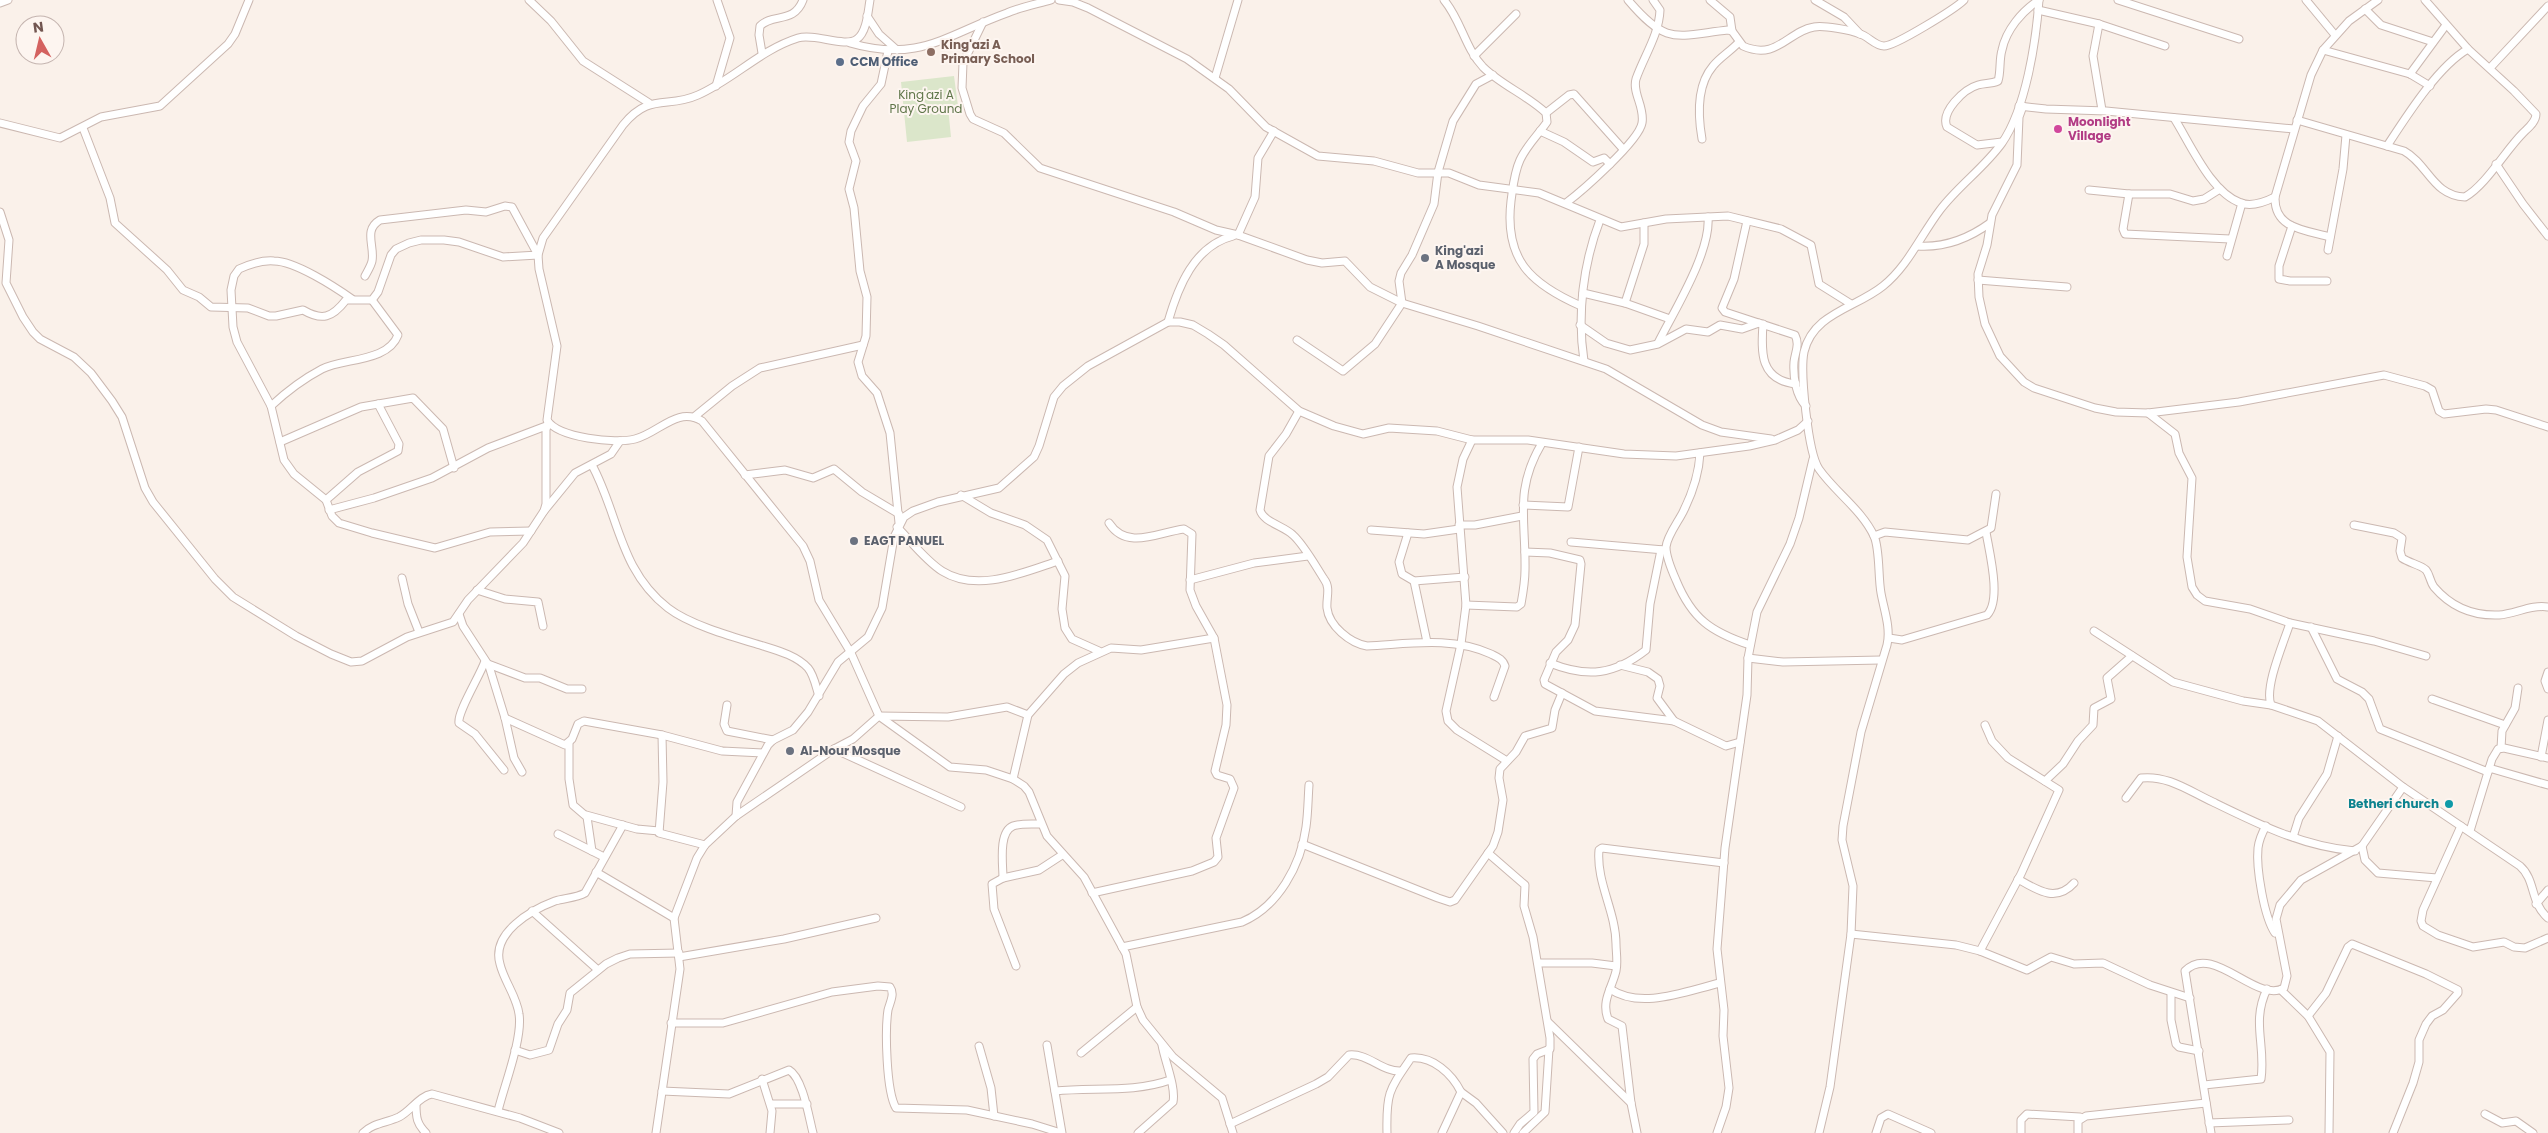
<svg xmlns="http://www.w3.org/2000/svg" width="2548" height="1133" font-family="Poppins,sans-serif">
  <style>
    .green { fill: #dbe6ca }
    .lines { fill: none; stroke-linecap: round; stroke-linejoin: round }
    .minor-casing { stroke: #cbb8b1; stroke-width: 9 }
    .minor { stroke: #fff; stroke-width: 7 }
    .education-dot { fill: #8d6e63; stroke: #fdf5f0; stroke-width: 2 }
    .service-dot { fill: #5c6f8a; stroke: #fdf5f0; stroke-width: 2 }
    .hotel-dot { fill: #d1479c; stroke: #fdf5f0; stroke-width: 2 }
    .worship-dot { fill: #6b7280; stroke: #fdf5f0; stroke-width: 2 }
    .culture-dot { fill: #0f9aa8; stroke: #fdf5f0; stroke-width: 2 }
    .labels { text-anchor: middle; stroke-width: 4; stroke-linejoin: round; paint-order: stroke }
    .education-label { font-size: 12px; font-weight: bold; fill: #785e54; stroke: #fdf5f0; text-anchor: start }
    .service-label { font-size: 12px; font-weight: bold; fill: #4e5e75; stroke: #fdf5f0; text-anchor: start }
    .park-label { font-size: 12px; fill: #60764a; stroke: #fdf5f0 }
    .hotel-label { font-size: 12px; font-weight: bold; fill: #b23c85; stroke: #fdf5f0; text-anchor: start }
    .worship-label { font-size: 12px; font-weight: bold; fill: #5b616d; stroke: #fdf5f0; text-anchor: start }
    .culture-label { font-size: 12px; font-weight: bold; fill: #0d838f; stroke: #fdf5f0; text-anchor: end }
  </style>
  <rect width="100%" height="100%" fill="#faf1ea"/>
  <path class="green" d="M954,76l4,30 -10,1 3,30 -44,5 -6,-60z"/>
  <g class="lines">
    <g class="minor-casing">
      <g id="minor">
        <path d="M529,0l22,21 32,40 66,42"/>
        <path d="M870,0c-2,11 -3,32 -13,39 -12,9 -42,-6 -59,-1 -38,12 -64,41 -100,57 -31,14 -48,-3 -75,30l-80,113 -5,17 1,14 18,77 -10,74c11,18 69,24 88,19 24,-6 42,-33 67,-18l101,125 7,15 9,39 32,53 28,63 71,51 36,3 27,9 11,7 5,6 18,44 37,41 42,77 11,53 6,13 30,37 49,41 11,35"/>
        <path d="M1059,0l14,2 15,6 99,51 42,30 37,38 52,29 56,5 44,12h31l30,12 60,8 82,34 45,-8 62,-3 53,13 30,16 8,39 32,20"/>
        <path d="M1444,0c17,20 21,48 39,67 18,18 44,28 63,46l1,9c-9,13 -20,23 -27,38 -6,13 -7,27 -9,41 -7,59 20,83 70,105"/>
        <path d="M1628,0c39,46 47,36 100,30l4,1 11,15c34,15 45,-15 71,-19 9,-2 37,3 46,7 8,2 15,12 24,12 11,0 71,-37 80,-46"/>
        <path d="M1710,0l20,17 2,14"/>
        <path d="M1815,0l29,17 16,17"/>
        <path d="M2118,0l121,39"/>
        <path d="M2306,0l29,35"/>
        <path d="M0,3l8,-3"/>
        <path d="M2365,9l16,16 52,17"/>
        <path d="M2038,10l61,14 66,22"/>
        <path d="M867,16l12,18 18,16"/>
        <path d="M983,22l-20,41 -1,25 8,26 3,5 31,14 36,35 134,44 42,18 22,5 69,25 15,3 23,-2 25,26 32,16 76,23 128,43 96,56 19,7 50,7"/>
        <path d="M2099,24l-6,32 9,54"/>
        <path d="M850,43c69,20 96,-8 157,-30 14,-6 30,-9 44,-13"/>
        <path d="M2323,50l87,24 20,12"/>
        <path d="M888,51l-7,33 -18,22 -12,25 -2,11 7,19 -7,28 5,19 6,63 7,26 -1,39 -8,26 4,14 15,17 13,40 9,90"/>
        <path d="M762,53l-3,-18 1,-9c13,-13 34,-2 43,-26"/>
        <path d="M1474,56l42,-42"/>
        <path d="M2490,68l58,-62"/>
        <path d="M2410,74l36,-49"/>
        <path d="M1215,78l23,-78"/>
        <path d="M716,86l14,-48 -13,-38"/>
        <path d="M2019,106l27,3 60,2 188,18"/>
        <path d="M2023,106l-4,11 -2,48 -25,50 -5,30 -9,29 1,23 6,27 15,32 24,26 10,6 61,20 21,4 32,1 91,-11 145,-27 41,11 7,4 7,21 5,3 42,-5 10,1 52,17"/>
        <path d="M1546,113l23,-18 5,-1 49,55"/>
        <path d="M2174,118c16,25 37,75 67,85 11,4 24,-1 34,-6"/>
        <path d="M2297,120l107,31c24,13 29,45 61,46 21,-12 40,-46 58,-64 5,-5 13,-11 13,-19l-22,-23 -46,-42 -43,-49"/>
        <path d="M0,123l60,15 41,-21 59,-11 68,-62 7,-10 14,-34"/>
        <path d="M83,128l27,70 5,25 52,47 16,20 16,7 12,10 37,1 21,8h7l27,-6c19,11 29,8 43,-10h26l6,-8 13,-37 5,-6 13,-6 12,-3h23l15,2 44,15 35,-2 -26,-48 -7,-1 -19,6 -20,-2 -86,10c-17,10 -5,26 -8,41 -1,5 -5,11 -7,15"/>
        <path d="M1540,131l24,11 29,20 11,-4 6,6"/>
        <path d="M1702,139c-4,-23 -6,-53 11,-73 7,-9 18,-15 26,-24"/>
        <path d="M2002,142l-25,3 -30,-18c-7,-15 17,-38 31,-42 7,-2 13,-1 20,-4 3,-9 1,-21 4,-31 4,-20 20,-39 37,-50"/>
        <path d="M2387,146c19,-29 51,-80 81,-97"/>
        <path d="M2496,164l27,40 25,32"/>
        <path d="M2089,190l40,4h41l23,7 11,-2 16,-10"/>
        <path d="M2129,194l-6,35 2,5 105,5"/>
        <path d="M1566,203c16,-12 73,-62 76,-80 3,-16 -10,-30 -6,-44 8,-23 23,-44 24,-69l-7,-10"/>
        <path d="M0,212l9,28 -3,43 17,34 10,15 7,7 34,18 17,16 21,28 10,16 23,71 8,14 62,77 18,18 63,39 35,18 20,8 11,-1 45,-24 46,-15 15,-22 55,-57 21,-32 2,-7v-74l2,-8"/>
        <path d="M1747,221l-13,58 -12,29 3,4 70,23c5,10 0,17 -1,27 -1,15 2,34 12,44"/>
        <path d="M2292,226l-13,40v13l11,2h37"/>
        <path d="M1238,235l17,-38 3,-39 16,-27"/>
        <path d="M2330,237c-25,-7 -56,-8 -55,-40l36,-122 12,-25 26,-29 29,-21"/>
        <path d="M1917,246c28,2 51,-7 73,-23"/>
        <path d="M2328,250l15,-81 3,-34"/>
        <path d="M2227,256l15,-53"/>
        <path d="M1978,280l89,7"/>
        <path d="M1583,293l42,10 45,16"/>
        <path d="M352,299c-17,-12 -57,-38 -78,-38 -12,-1 -24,3 -35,8l-5,7 -3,14 2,37 4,15 34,64 13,54 10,14 32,26 6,16 7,7 33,10 63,15 55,-16 41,-1"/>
        <path d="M1625,303l19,-59v-21"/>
        <path d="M1168,322c10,-35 26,-76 65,-86"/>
        <path d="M1763,324c-2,29 -3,56 33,60"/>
        <path d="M1580,325l26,18 24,7 28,-6 28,-15 22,3 12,-7 22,4 17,-6"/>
        <path d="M1297,340l46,31 32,-27 27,-41 -3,-22 2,-8 11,-18 22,-51 4,-32 15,-51 23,-37 17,-9"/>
        <path d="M1658,343c16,-32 53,-91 50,-126"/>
        <path d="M1584,361c-7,-46 -1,-97 16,-141"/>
        <path d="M271,406c15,-14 32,-27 51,-37 22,-11 66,-7 76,-34l-26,-35"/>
        <path d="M1299,411l-13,23 -17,22 -9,54c3,12 24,16 33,25 11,10 22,30 31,44 7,9 2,19 3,29 2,18 23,35 40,38 42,-2 84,-10 124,8 6,3 12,5 14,12l-11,31"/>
        <path d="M2148,413l27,21 4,19 13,25 -5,79 5,30 5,8 8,6 45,8 40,14 84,18 52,15"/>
        <path d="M694,417l38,-31 28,-18 103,-23"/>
        <path d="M1472,440l-9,19 -6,28 9,118 -5,39 -15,67 2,10 9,9 50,31"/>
        <path d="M280,442l81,-35 52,-9 30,31 11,39"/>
        <path d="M1700,453c-1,21 -8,41 -17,59 -5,10 -16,24 -17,35 0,10 6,24 10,33 16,39 35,52 74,65"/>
        <path d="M592,465c27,50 27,105 76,143 22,17 65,29 92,37 16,5 36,10 48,23 6,7 8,19 11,28"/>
        <path d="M745,475l40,-5 28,8 21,-9 28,23 37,22"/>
        <path d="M961,495l30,18 34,12 22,15 18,36 -3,33 3,19 7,11 27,12"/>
        <path d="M326,500l32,-28 40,-21 1,-7 -21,-40"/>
        <path d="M1523,505l45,2 11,-60"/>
        <path d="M329,510l45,-12 58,-20 56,-30 58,-22"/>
        <path d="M544,511l31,-38 36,-19 9,-13"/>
        <path d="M1459,525h16l47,-9"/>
        <path d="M2354,525l40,8 8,5 -2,13 2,7c7,5 19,7 24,12 4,5 4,12 8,17 17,20 40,29 65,28 16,-1 33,-11 49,-8"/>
        <path d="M897,527c14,14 28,33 45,44 35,22 80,2 116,-10"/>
        <path d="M1371,530l53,4 35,-5"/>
        <path d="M1408,533l-9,29 3,12 12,7 51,-4"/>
        <path d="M1874,536l11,-4 83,8 23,-12 5,-34"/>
        <path d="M1571,542l93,8"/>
        <path d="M1525,552l25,1 30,7 1,4 -6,61 -7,15 -12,12 -12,28 1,4 50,27 79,10 52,25 14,-4"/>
        <path d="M402,578l6,26 11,28"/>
        <path d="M1190,580l64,-17 54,-7"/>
        <path d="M1414,581l13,61"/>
        <path d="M477,590l28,9 33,3 5,24"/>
        <path d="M1466,605l51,2 4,-3c2,-11 4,-23 4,-34 1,-51 -11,-80 17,-127"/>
        <path d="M459,614l4,12 26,40 16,52 9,40 8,14"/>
        <path d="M2290,623c-6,19 -26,64 -19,82l47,16 85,66 117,79c16,14 10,37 28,52"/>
        <path d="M2311,627l26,52 25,13 7,7 11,30 108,43"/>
        <path d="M2094,631l79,51 70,19 28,4"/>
        <path d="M1889,638l13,2 85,-25c15,-15 2,-64 -1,-83"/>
        <path d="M1748,658l35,4 98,-2"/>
        <path d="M485,661c-5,15 -28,51 -26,62l16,11 29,36"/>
        <path d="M1550,663c37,15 64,12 96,-13l4,-46 11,-54"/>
        <path d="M488,664l37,14h15l27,11h15"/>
        <path d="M1620,665l28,7 10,7 2,7 -3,12 17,23"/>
        <path d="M2548,672l-3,9 3,8"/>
        <path d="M2432,699l73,26"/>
        <path d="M727,705l-3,19 3,7 46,9"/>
        <path d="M505,718l60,27 7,-6 6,-15 6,-3 78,14 60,16 41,2"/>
        <path d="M662,735l1,47 -4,51 46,12"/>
        <path d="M569,743v36l4,26 14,12 5,34"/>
        <path d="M2501,748l1,-17 13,-23 3,-20"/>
        <path d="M834,749l127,58"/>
        <path d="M2541,757l7,-37"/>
        <path d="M2489,768l59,17"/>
        <path d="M1013,779l15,-64 36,-41 14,-11 33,-15 30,2 73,-12"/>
        <path d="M2045,781l18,-17 15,-23 15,-16 1,-17 17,-9 -4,-21 25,-22"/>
        <path d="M2126,798l15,-20c27,-3 48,13 72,24 45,22 91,45 142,49"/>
        <path d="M586,815l51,14 22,2"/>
        <path d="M736,816l1,-14 31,-57 5,-5 20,-10 15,-18 30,-50 30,-25 14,-29 12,-71 10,-20 9,-6 25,-9 61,-14 35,-31 5,-11 15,-49 9,-11 25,-20 80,-44h12l13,3 15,9 16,11 75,66 35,15 29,8 26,-6 48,3 35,9h56l96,14 52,2 73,-10 26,-6 23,-10 10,-9"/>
        <path d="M2266,826c-4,7 -7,14 -8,22 -2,20 6,69 17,85"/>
        <path d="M2461,826l-38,84 -2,11 2,5 15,9 35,12 31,-5 10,5 11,1 23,-10"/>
        <path d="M2470,831l22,-72 6,-10 6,-1 44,10"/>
        <path d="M558,834l46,23"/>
        <path d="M2293,837l6,-19 28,-44 11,-38"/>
        <path d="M1302,844l136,54 12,4 5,-2 38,-54 5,-14 5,-32 -4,-22 1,-9 16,-17 9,-16 27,-8 3,-18 7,-17"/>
        <path d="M2362,846l3,14 13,13 59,5"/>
        <path d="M1488,853l37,32 -1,21 9,31 17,101v11l-13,5 -4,5 1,53 -14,12 -6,9"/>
        <path d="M596,872l78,46"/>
        <path d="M1003,878c0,-13 -5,-46 10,-52 8,-3 19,-2 28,-2"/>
        <path d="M2018,879c19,11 38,24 56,4"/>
        <path d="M1092,893l100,-22 22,-9 4,-5 -2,-19 18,-50 -4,-9 -13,-4 -2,-4 11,-46 1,-20 -13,-67 -18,-32 -6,-16 2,-56 -8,-5c-25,3 -57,22 -75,-6"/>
        <path d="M2536,904l12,-14"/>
        <path d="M532,911l66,59"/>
        <path d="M1851,934l105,11 24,6 47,19 24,-13 23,7 29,-1 47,22 40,13"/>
        <path d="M1122,947l120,-25c36,-15 59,-57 64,-95 2,-14 2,-28 3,-42"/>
        <path d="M1980,951l41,-77 38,-84 -51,-32 -16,-17 -7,-16"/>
        <path d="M679,957l105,-18 92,-21"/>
        <path d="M1538,963h54l24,3"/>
        <path d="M1016,966l-22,-57 -2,-25 11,-6 36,-8 23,-15"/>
        <path d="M1610,989c31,21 76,2 110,-6"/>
        <path d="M2281,990l27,26 22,36 -1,81"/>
        <path d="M2171,993v27l5,24 3,3 20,4"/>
        <path d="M2308,1016l18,-23 22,-46 4,-3 74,30 32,16v3l-15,17 -11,6 -6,8 -7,16v22l-6,21 -20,50"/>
        <path d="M1548,1022l83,81"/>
        <path d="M671,1023h52l109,-31 46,-6 12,1c5,7 0,15 -2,23 -3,19 -2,81 8,98l71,2 65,14 29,9"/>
        <path d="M1047,1045l15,88"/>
        <path d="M979,1046l12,42 3,28"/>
        <path d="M515,1050l15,5 19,-5 9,-26 9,-14 3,-17 36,-29 12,-6 12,-4 49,-1"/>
        <path d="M1081,1053l56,-46"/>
        <path d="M762,1079l10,32 -2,22"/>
        <path d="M2204,1085l57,-6c5,-34 -10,-57 6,-90"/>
        <path d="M662,1091l67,3 60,-24c14,8 20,48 24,63"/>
        <path d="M1055,1091c38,-4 79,2 115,-11"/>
        <path d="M416,1104c0,14 1,20 10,29"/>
        <path d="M771,1104h36"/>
        <path d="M498,1111c6,-25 25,-73 21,-97 -2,-17 -15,-33 -19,-50 -9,-31 31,-54 55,-63 10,-3 21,-3 30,-8l38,-68"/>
        <path d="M2485,1114l17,9 14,-2 17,12"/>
        <path d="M2209,1123l80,-3"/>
        <path d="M1230,1124l86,-40 12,-7 21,-22c19,-2 33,17 52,16"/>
        <path d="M363,1133c10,-10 23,-10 36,-16 12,-6 20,-21 33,-23l88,24 39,15"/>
        <path d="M656,1133l24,-164 -6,-51 23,-60 8,-13 31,-29 98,-67 19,-10 26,-23 69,1 59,-10 21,8"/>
        <path d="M1138,1133l35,-31c3,-15 -8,-40 -11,-57"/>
        <path d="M1387,1133c-1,-40 2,-43 24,-75 22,-2 41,16 50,34"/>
        <path d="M1442,1133l19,-41 15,11 27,30"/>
        <path d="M1523,1133l22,-21 4,-63"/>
        <path d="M1637,1133l-6,-30 -9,-77 -14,-7c-7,-18 4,-31 8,-48 2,-9 0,-19 0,-27 0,-32 -20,-62 -17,-94l3,-2 122,15"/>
        <path d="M1717,1133l9,-26 3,-19 -6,-52 1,-26 -7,-61 8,-101 22,-153 1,-37 9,-46 33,-68 9,-26 14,-59"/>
        <path d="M1819,1133l11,-46 21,-153 2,-48 -11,-46 1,-14 18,-94 26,-87c4,-17 -3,-35 -6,-52 -3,-16 -1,-44 -7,-57 -12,-26 -39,-44 -55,-67 -11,-16 -19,-97 -15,-117 9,-39 52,-44 79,-66 25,-20 38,-51 57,-76 18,-24 44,-42 62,-67 24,-35 34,-101 37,-143"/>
        <path d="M1876,1133l5,-15 7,-4 43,19"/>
        <path d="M2021,1133v-13l6,-6 53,3"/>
        <path d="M2078,1133v-12l8,-5 120,-13"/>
        <path d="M2211,1133l-26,-162c28,-29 71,33 99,17l3,-12 -11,-57 4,-14 21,-25 61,-34 41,-59"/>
      </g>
    </g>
    <use href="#minor" class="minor"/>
  </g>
  <circle class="education-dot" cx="931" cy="52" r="5"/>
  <circle class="service-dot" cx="840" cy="62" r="5"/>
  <circle class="hotel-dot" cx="2058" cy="129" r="5"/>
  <g class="worship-dot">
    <circle cx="1425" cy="258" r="5"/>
    <circle cx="854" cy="541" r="5"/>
    <circle cx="790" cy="751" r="5"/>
  </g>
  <circle class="culture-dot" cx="2449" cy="804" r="5"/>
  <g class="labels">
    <g class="education-label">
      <text x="941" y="49">King'azi A<tspan x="941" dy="14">Primary School</tspan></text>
    </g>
    <g class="service-label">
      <text x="850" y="66">CCM Office</text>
    </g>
    <g class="park-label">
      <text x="926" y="99">King'azi A<tspan x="926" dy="14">Play Ground</tspan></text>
    </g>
    <g class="hotel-label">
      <text x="2068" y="126">Moonlight<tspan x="2068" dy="14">Village</tspan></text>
    </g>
    <g class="worship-label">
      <text x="1435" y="255">King'azi<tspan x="1435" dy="14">A Mosque</tspan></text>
      <text x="864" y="545">EAGT PANUEL</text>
      <text x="800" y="755">Al-Nour Mosque</text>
    </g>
    <g class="culture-label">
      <text x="2439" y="808">Betheri church</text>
    </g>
  </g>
  <g transform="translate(40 40) rotate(352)"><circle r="24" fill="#fdf5f0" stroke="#c5b5b0"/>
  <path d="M0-4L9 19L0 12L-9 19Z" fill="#d46260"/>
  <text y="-8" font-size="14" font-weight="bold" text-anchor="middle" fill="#725651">N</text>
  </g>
</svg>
